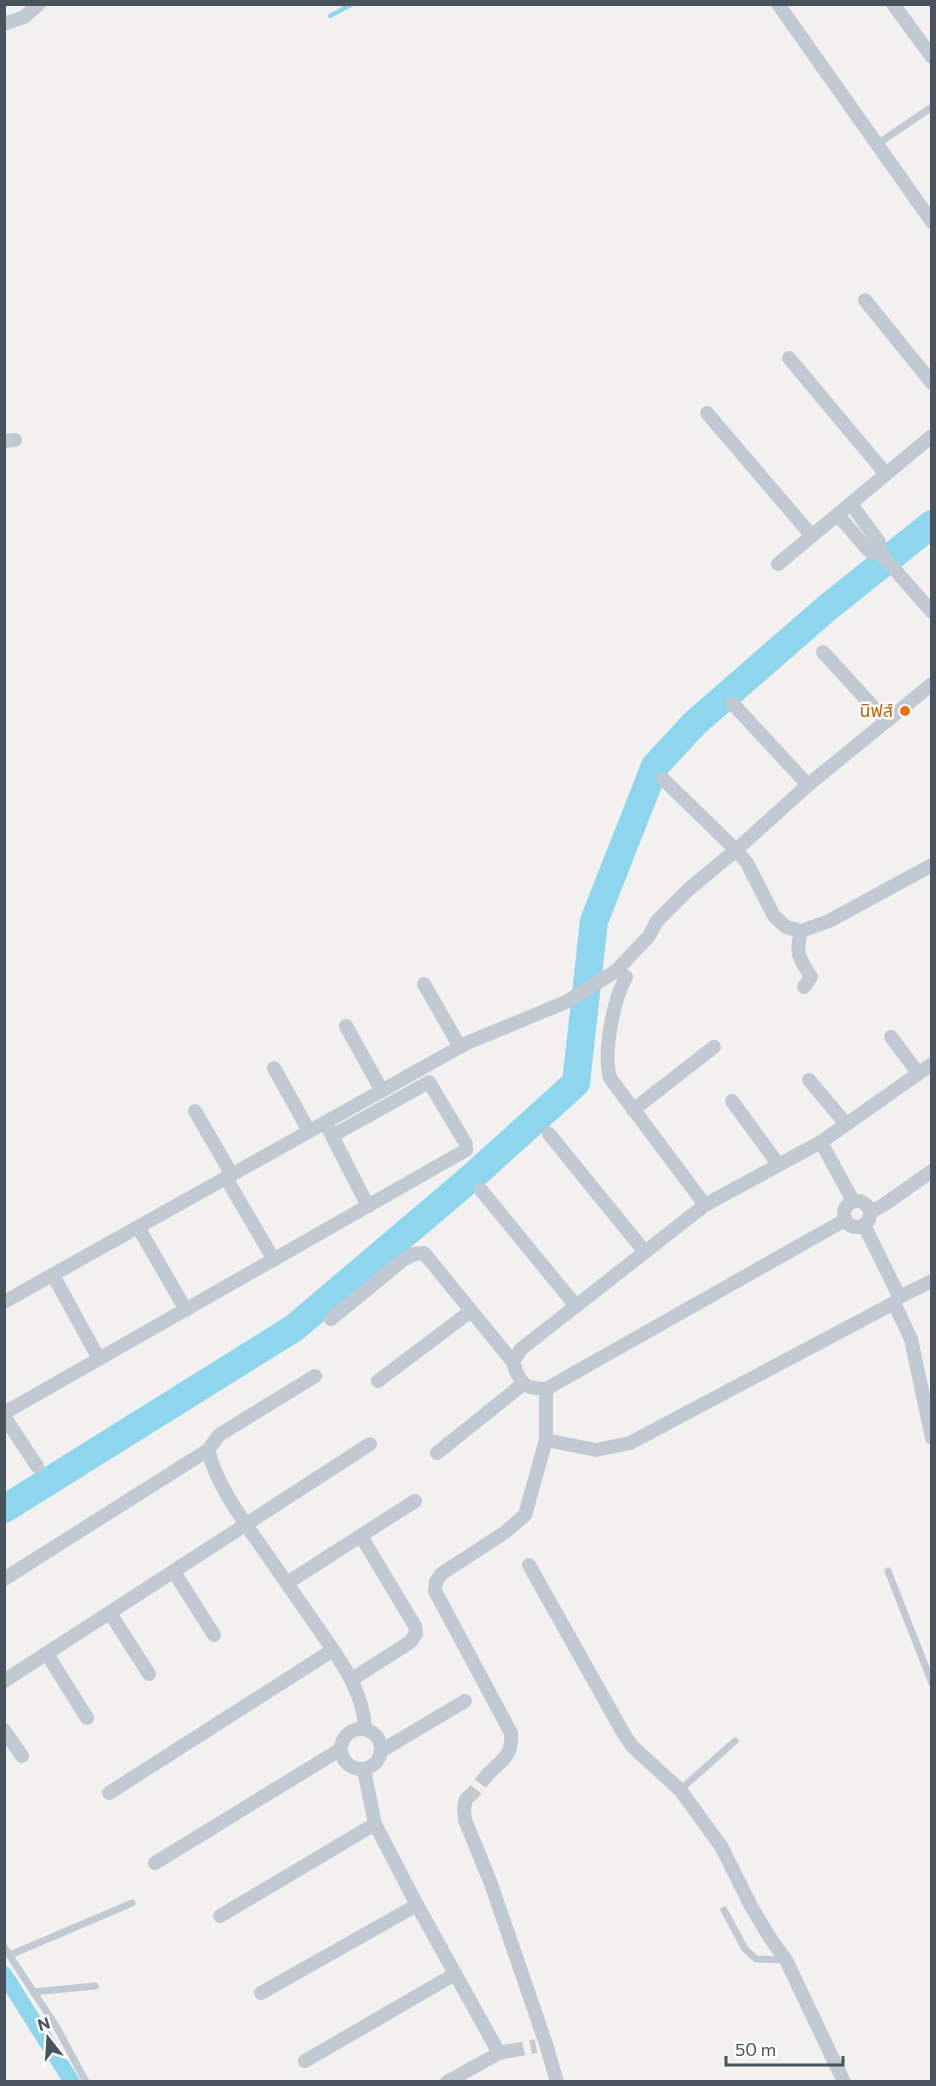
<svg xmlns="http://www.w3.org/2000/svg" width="936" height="2086" font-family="Commissioner,'Noto Sans Thai',sans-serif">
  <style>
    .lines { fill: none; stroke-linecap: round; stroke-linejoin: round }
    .stream { stroke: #8dd6ed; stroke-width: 4.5 }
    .canal { stroke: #8dd6ed; stroke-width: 16 }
    .river { stroke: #8dd6ed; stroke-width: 28 }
    .street-tunnel { stroke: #c8c9cc; stroke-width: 14; stroke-dasharray: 14 7; stroke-linecap: butt }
    .lane { stroke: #c1cad2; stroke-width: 7 }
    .street { stroke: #c1cad2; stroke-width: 14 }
    .food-dot { fill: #e8710a; stroke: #fff; stroke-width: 2 }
    .labels { text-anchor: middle; stroke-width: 5; stroke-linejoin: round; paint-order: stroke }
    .food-label { font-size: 18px; fill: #c56008; stroke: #fff; text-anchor: end }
  </style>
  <rect width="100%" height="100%" fill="#f3f0f0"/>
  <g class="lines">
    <path class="stream" d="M330,16l22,-12"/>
    <path class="canal" d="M4,1974l68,108"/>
    <path class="river" d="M4,1509l290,-181 178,-151 104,-94 18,-162 61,-155 40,-43 132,-115 105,-84"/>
    <g class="street-tunnel">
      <path d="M466,1799l7,-6 14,-18"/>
      <path d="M510,2051l26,-5"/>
    </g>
    <g class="lane">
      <path d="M876,145l56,-38"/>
      <path d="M888,1571l44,112"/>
      <path d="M680,1790l55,-49"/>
      <path d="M724,1910l21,39 11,10 30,1"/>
      <path d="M4,1947l52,79 30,56"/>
      <path d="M10,1955l122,-52"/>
      <path d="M33,1992l62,-6"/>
    </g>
    <g class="street">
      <path d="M778,4l154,218"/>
      <path d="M893,4l39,53"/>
      <path d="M4,24l20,-7 15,-13"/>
      <path d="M865,300l67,83"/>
      <path d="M789,358l97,116"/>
      <path d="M707,413l105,123"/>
      <path d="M4,441l11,-1"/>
      <path d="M851,504l28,38 2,12 51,58"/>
      <path d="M838,515l31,36 12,3"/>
      <path d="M778,564l154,-128"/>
      <path d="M823,652l63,69"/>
      <path d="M733,704l75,81"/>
      <path d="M663,779l73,71 11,13 27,53 12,11 15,4 28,-10 103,-56"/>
      <path d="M801,931c-6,24 -2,26 10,46l-7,10"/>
      <path d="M626,977c-13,24 -23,75 -16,101l95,127 116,-63 32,59"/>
      <path d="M424,984l36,63"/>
      <path d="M346,1026l36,65"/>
      <path d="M891,1037l27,36"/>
      <path d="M274,1068l35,63"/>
      <path d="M809,1080l37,44"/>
      <path d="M732,1101l46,63"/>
      <path d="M633,1110l81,-63"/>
      <path d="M195,1111l37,64"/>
      <path d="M328,1128l40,78"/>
      <path d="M549,1134l96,118"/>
      <path d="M821,1142l111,-78"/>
      <path d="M226,1178l48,82"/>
      <path d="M481,1190l95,116"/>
      <circle cx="857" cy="1214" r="13"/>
      <path d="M705,1205l-184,144 -8,13c7,21 10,27 33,27l299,-169"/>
      <path d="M870,1212l12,-6 50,-35"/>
      <path d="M138,1227l48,83"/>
      <path d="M53,1275l46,84"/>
      <path d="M899,1297l33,-16"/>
      <path d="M4,1302l463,-259 99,-41 50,-31 33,-35 8,-15 32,-32 47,-39 72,-65 124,-101"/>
      <path d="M894,1303l17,36 21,99"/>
      <path d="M331,1319l72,-59 11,-6 10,-1 89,109"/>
      <path d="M315,1376l-96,59 -11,15c9,36 34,69 55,99 19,27 38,55 57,82 21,30 44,62 45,98"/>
      <path d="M378,1381l93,-70"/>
      <path d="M4,1413l462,-263v-6l-37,-62 -97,54"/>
      <path d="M4,1416l33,50"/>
      <path d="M546,1440l50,10 34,-7 264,-140 5,-6 -3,-7 -32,-65"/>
      <path d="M437,1453l86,-69"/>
      <path d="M529,1565l96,171 8,11 47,43 41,56 30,60 19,32 16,22 58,122"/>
      <path d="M174,1572l40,63"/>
      <path d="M4,1579l204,-129"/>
      <path d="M287,1583l128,-82"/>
      <path d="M110,1613l39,61"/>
      <path d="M47,1654l40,64"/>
      <path d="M351,1680l59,-38 6,-8 -1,-8 -54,-90"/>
      <path d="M4,1681l366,-237"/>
      <circle cx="361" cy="1749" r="20"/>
      <path d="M4,1730l18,26"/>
      <path d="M381,1751l84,-50"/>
      <path d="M364,1770l11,54 42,81 82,148"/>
      <path d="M487,1775c15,-15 26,-19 24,-42l-76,-142 1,-9 5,-8 63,-41 21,-18 21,-75v-51"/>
      <path d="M109,1793l224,-143"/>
      <path d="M466,1799l-2,10 1,11 25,61 56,163 11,38"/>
      <path d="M155,1863l186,-114"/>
      <path d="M220,1916l155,-92"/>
      <path d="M261,1993l156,-88"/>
      <path d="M305,2061l150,-87"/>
      <path d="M447,2082l52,-29 11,-2"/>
    </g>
  </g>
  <circle class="food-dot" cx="905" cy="711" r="6"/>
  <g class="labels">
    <g class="food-label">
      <text x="893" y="717">นิฟส์</text>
    </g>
  </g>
  <rect width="936" height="2086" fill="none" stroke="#48535e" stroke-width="12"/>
  <g transform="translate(48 2038) rotate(343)" stroke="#ffffff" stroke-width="4.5" paint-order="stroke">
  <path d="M0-4.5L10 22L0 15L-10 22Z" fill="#48535e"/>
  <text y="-9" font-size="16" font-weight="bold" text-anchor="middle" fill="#48535e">N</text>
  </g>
  <path d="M726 2056v9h117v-9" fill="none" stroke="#48535e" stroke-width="3"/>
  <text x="735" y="2056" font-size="18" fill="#48535e" stroke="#ffffff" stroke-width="4.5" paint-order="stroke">50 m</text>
</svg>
